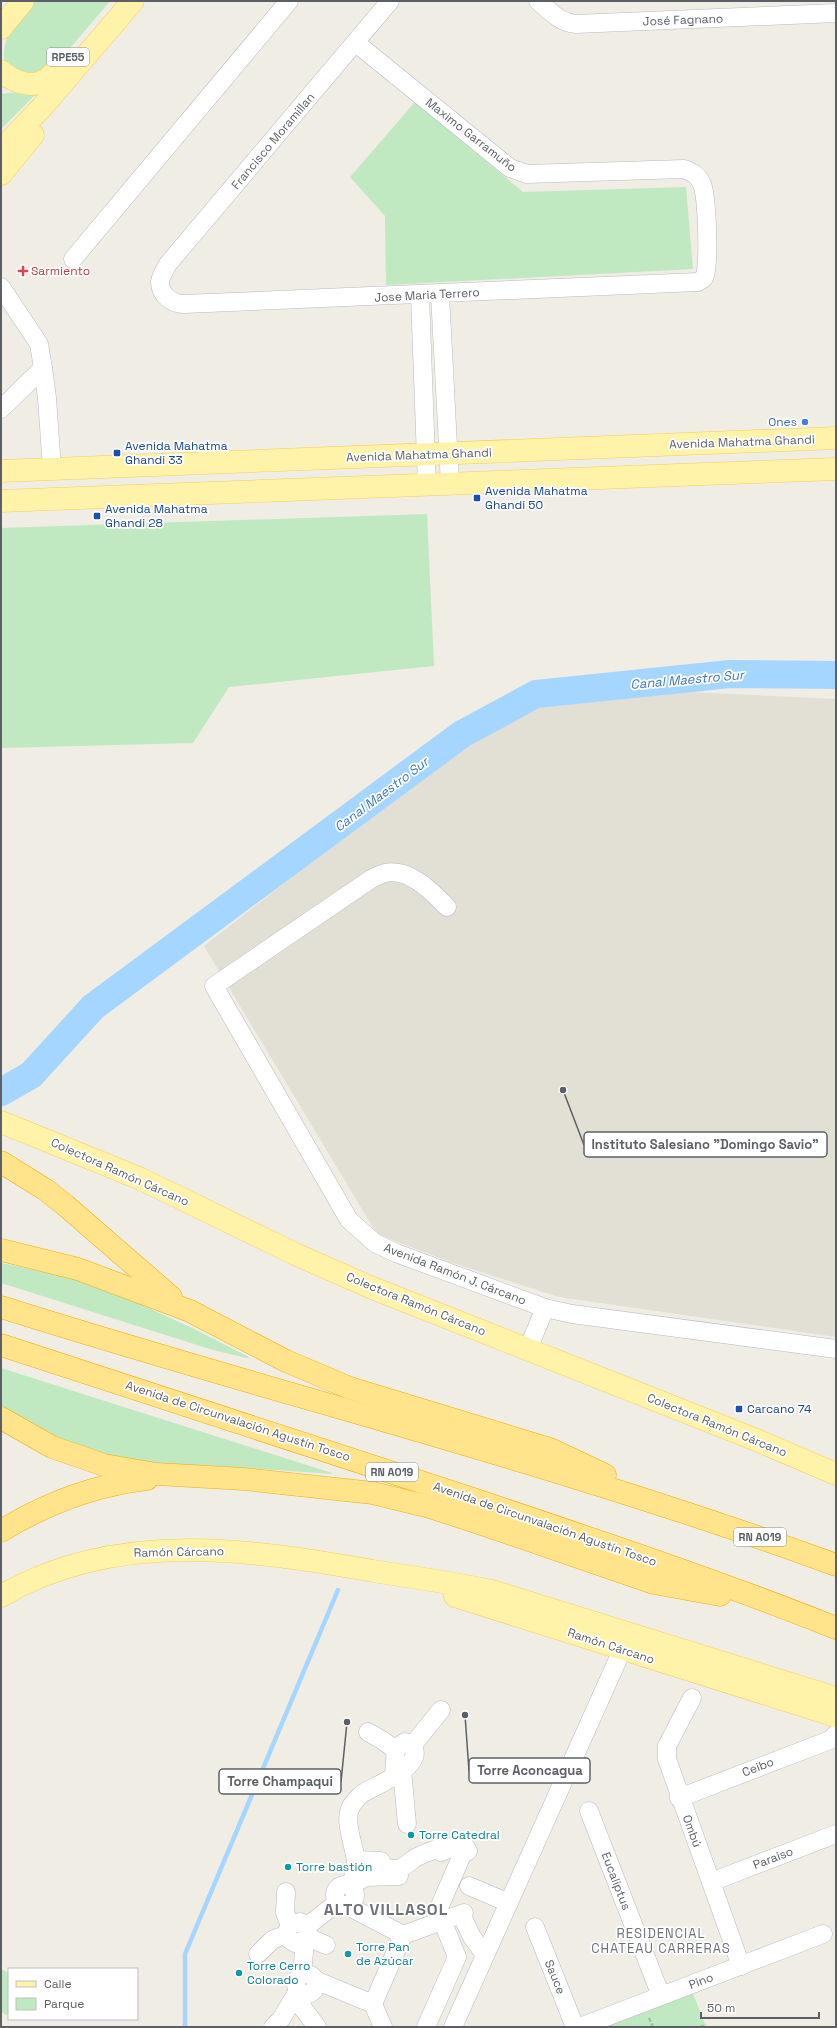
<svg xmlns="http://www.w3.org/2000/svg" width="837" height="2028" font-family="'Space Grotesk',sans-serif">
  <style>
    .education { fill: #e2dfd5 }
    .green { fill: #c0e8c1 }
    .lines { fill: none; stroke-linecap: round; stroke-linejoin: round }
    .stream { stroke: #a5d6ff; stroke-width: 4.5 }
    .river { stroke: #a5d6ff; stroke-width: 28 }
    .minor-casing { stroke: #b7babf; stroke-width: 19 }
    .major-casing { stroke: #f8cd55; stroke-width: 23 }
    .highway-casing { stroke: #f4ac00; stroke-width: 23 }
    .path { stroke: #97c7a6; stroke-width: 2.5; stroke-dasharray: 4 2; stroke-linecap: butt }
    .minor { stroke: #fff; stroke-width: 18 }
    .major { stroke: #fff3aa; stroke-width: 22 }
    .highway { stroke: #ffe48c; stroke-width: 22 }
    .health-dot { fill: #e0444e; stroke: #fff; stroke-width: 1.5 }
    .shop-dot { fill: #3f7fe0; stroke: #fff; stroke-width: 1.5 }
    .transit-dot { fill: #1a4fb4; stroke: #fff; stroke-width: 1.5 }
    .culture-dot { fill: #0f9aa8; stroke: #fff; stroke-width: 1.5 }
    .labels { text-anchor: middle; stroke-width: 3.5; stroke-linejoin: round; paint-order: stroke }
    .shield { fill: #fff; stroke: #8d9094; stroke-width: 1 }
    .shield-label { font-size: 11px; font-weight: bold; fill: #5c6066 }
    .street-label { font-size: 12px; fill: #5c6066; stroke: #fff }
    .health-label { font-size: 12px; fill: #be3a42; stroke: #fff; text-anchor: start }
    .shop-label { font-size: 12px; fill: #366cbe; stroke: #fff; text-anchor: end }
    .transit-label { font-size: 12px; fill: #164399; stroke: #fff; text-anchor: start }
    .culture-label { font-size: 12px; fill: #0d838f; stroke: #fff; text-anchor: start }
    .water-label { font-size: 13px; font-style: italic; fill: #3c76b7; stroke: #fff }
    .neighbourhood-label { font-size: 13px; letter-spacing: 1px; fill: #6d7278; stroke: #fff }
    .district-label { font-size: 16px; font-weight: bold; letter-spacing: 1px; fill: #6d7278; stroke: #fff }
    .leader { fill: none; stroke: #5c6066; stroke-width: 1.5 }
    .callout-dot { fill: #5c6066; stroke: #fff; stroke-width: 1.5 }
    .callout { fill: #fff; stroke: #5c6066; stroke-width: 1.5 }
    .callout-label { font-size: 13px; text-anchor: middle; font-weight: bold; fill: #5c6066 }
  </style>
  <rect width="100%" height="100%" fill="#f0ede5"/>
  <path class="education" d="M646,690l190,9v638l-277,-40 -106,-34 -76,-29 -173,-288 261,-205 72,-38z"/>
  <g class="green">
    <path d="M29,1h81l-56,66 -28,10c-6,-4 -17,-8 -21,-13 -5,-23 11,-47 24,-63z"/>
    <path d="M36,90v4l-35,35v-35z"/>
    <path d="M415,102l108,90 163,-5 7,82 -307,16 -1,-69 -35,-39z"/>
    <path d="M427,514l7,152 -205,21 -36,56 -192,5v-220z"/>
    <path d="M1,1263l67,14 37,11 87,40 57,29 -3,1 -33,-8 -212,-67z"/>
    <path d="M1,1368l331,105v1l-130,-9h-51l-76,-17 -74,-40z"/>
    <path d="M1,1969l8,4v43l-8,-4z"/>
    <path d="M692,1991l14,36h-106z"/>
  </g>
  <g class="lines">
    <path class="stream" d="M185,2027v-73l153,-364"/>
    <path class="river" d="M1,1092l30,-17 62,-68 369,-273 74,-40 194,-20 106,1"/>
    <g class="minor-casing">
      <g id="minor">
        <path d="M538,1c12,10 22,22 38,23l260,-11"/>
        <path d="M356,43l154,125 17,6 157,-5c8,3 14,6 18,15 5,13 8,83 2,94l-6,4 -514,22c-12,0 -24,-9 -24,-22 1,-7 5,-12 8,-18l222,-263"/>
        <path d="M73,259l216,-258"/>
        <path d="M1,287l38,57 4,24"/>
        <path d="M440,294l10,190"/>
        <path d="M420,295l7,191"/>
        <path d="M1,409l42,-41 4,30 5,71"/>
        <path d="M447,907c-15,-15 -37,-39 -62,-34 -4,1 -10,4 -14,6l-157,107 135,234 26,23 21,10 149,55 27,6 264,35"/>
        <path d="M528,1349l17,-41"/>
        <path d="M692,1698l-25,48v13l74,207"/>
        <path d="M368,1732l17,10 10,8"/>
        <path d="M402,1770l5,54"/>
        <path d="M394,1775l2,-27 9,-6 7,4"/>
        <path d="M679,1798l151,-58 6,-6"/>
        <path d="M589,1811l72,185"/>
        <path d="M356,1860l25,1v5c19,6 20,3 34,-8 7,-4 16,-7 24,-10l2,4 22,-10 5,9 -6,4 -24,55 19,47 -31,70"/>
        <path d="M399,1876l-33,1 -16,9c2,-7 7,-16 6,-24 -1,-16 -14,-42 -4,-57 3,-4 8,-11 13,-13 12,-7 62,-27 47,-46l29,-36"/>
        <path d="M711,1882l125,-48"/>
        <circle cx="345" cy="1895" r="10"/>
        <path d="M469,1886l40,17"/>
        <path d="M286,1892l-1,21 5,12"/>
        <path d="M346,1905l57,30"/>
        <path d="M463,1918l9,19 13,18"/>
        <path d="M306,1927l32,-25"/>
        <path d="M535,1927l40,100"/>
        <path d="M307,1937l19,8"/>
        <path d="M258,1954l14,-14 15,-6"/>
        <circle cx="306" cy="1984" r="10"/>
        <path d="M302,1975l3,-35 3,-8 -3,-7 -5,-3 -10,3 -3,7 2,7 6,4 10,-3"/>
        <path d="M315,1980l58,24 30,-69 61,-22"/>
        <path d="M300,1992l2,15 15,20"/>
        <path d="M373,2004l10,23"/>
        <path d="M273,2027l8,-8 17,-28"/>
        <path d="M453,2027l175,-390"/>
        <path d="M580,2027l243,-93"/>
      </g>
    </g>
    <g class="major-casing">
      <g id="major">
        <path d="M1,28l22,-27"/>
        <path d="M1,71c11,10 30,18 44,9 8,-4 14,-13 20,-20"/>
        <path d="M1,150l42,-44 90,-105"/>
        <path d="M1,174l32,-39"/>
        <path d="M1,471l835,-33"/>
        <path d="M1,501l835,-32"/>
        <path d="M1,1122l140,57 154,75 75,33 384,152 82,35"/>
        <path d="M1,1596c115,-67 247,-47 372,-25 40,6 79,12 119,20l344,107"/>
        <path d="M455,1596l381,120"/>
      </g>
    </g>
    <g class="highway-casing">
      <g id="highway">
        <path d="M1,1162l45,28 19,15 106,92"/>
        <path d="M1,1250l77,19 112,42 96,50 64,27 200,61 55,26"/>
        <path d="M1,1307c278,88 561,157 835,258"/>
        <path d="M1,1345c158,50 315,102 472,154 122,41 243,81 363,129"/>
        <path d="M1,1418l51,29 52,18 52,9 88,5 129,14 57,14 46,15 178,61 66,12"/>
        <path d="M1,1531c44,-27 95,-46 146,-52"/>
      </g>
    </g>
    <g class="path">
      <path d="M649,2018l4,9"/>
      <path d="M700,2027l6,-2"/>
    </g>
    <use href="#minor" class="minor"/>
    <use href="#major" class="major"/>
    <use href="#highway" class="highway"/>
  </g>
  <path class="health-dot" d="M21 265h4v4h4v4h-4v4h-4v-4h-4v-4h4z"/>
  <circle class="shop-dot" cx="805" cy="422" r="4"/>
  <g class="transit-dot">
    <rect x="113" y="449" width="8" height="8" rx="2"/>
    <rect x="473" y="494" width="8" height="8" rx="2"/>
    <rect x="93" y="512" width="8" height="8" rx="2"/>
    <rect x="735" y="1405" width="8" height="8" rx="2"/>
  </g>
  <g class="culture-dot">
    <circle cx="411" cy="1835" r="4"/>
    <circle cx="288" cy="1867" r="4"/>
    <circle cx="348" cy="1954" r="4"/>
    <circle cx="239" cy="1973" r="4"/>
  </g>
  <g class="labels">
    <g class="shield">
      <rect x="47" y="48" width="42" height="18" rx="3"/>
      <rect x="366" y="1463" width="52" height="18" rx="3"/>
      <rect x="734" y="1528" width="52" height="18" rx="3"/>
    </g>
    <g class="shield-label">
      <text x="68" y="61">RPE55</text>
      <text x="392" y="1476">RN A019</text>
      <text x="760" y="1541">RN A019</text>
    </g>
    <g class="street-label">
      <text transform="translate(683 20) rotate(-2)" y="4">José Fagnano</text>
      <text transform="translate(471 135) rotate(38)" y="4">Maximo Garramuño</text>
      <text transform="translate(273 141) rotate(-50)" y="4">Francisco Moramillan</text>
      <text transform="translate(427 295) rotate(-3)" y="4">Jose Maria Terrero</text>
      <text transform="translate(742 442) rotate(-2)" y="4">Avenida Mahatma Ghandi</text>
      <text transform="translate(419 455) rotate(-2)" y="4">Avenida Mahatma Ghandi</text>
      <text transform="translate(120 1172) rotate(24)" y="4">Colectora Ramón Cárcano</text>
      <text transform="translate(455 1274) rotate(21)" y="4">Avenida Ramón J. Cárcano</text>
      <text transform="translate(416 1304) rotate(22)" y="4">Colectora Ramón Cárcano</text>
      <text transform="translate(238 1421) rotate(18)" y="4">Avenida de Circunvalación Agustín Tosco</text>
      <text transform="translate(717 1425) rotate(22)" y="4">Colectora Ramón Cárcano</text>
      <text transform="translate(545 1524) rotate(19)" y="4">Avenida de Circunvalación Agustín Tosco</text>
      <text transform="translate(179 1552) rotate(-1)" y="4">Ramón Cárcano</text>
      <text transform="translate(611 1646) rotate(18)" y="4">Ramón Cárcano</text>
      <text transform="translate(758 1767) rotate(-21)" y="4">Ceibo</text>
      <text transform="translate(692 1831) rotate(70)" y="4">Ombú</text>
      <text transform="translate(773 1858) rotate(-21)" y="4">Paraiso</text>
      <text transform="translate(616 1881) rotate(69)" y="4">Eucaliptus</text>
      <text transform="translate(555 1977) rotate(68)" y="4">Sauce</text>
      <text transform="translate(701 1981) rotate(-21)" y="4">Pino</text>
    </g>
    <g class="health-label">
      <text x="31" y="275">Sarmiento</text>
    </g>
    <g class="shop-label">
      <text x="797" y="426">Ones</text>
    </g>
    <g class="transit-label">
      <text x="125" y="450">Avenida Mahatma<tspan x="125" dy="14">Ghandi 33</tspan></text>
      <text x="485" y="495">Avenida Mahatma<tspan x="485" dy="14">Ghandi 50</tspan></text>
      <text x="105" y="513">Avenida Mahatma<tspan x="105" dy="14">Ghandi 28</tspan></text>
      <text x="747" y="1413">Carcano 74</text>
    </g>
    <g class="culture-label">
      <text x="419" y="1839">Torre Catedral</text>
      <text x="296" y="1871">Torre bastión</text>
      <text x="356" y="1951">Torre Pan<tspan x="356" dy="14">de Azúcar</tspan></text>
      <text x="247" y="1970">Torre Cerro<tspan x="247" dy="14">Colorado</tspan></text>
    </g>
    <g class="water-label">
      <text transform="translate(687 679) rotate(-5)" y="5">Canal Maestro Sur</text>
      <text transform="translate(381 794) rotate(-37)" y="5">Canal Maestro Sur</text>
    </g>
    <g class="neighbourhood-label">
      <text x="661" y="1938">RESIDENCIAL<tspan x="661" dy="15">CHATEAU CARRERAS</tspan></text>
    </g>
    <g class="district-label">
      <text x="386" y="1915">ALTO VILLASOL</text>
    </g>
  </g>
  <path class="leader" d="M563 1090L584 1145M465 1715L469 1771M347 1722L341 1782"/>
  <g class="callout-dot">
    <circle cx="563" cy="1090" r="4"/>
    <circle cx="465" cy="1715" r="4"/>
    <circle cx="347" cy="1722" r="4"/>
  </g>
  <g class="callout">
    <rect x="584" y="1132" width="243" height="25" rx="4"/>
    <rect x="469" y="1758" width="121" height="25" rx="4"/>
    <rect x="219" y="1769" width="122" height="25" rx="4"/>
  </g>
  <g class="callout-label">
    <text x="705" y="1149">Instituto Salesiano "Domingo Savio"</text>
    <text x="530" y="1775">Torre Aconcagua</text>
    <text x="280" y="1786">Torre Champaqui</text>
  </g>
  <rect width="837" height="2028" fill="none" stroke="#5c6066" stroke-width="4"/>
  <rect x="8" y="1968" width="130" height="52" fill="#ffffff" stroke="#bebfc2"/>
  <rect x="16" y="1981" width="20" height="6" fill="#fff3aa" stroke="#bebfc2"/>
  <text x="44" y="1988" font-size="12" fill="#5c6066">Calle</text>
  <rect x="16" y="1998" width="20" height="12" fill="#c0e8c1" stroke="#bebfc2"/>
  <text x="44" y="2008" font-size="12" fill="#5c6066">Parque</text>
  <path d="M701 2012v6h118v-6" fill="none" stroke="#5c6066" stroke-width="2"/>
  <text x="707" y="2012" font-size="12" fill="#5c6066" stroke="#ffffff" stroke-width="3" paint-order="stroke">50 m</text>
</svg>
